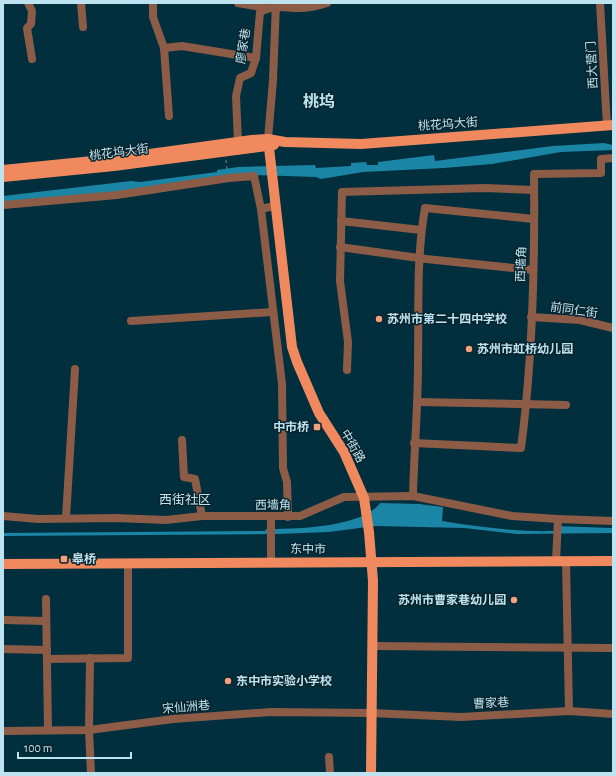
<svg xmlns="http://www.w3.org/2000/svg" width="616" height="776" font-family="'Alegreya Sans','Noto Sans SC',sans-serif">
  <style>
    .water { fill: #1a85a5 }
    .lines { fill: none; stroke-linecap: round; stroke-linejoin: round }
    .path { stroke: #426d7b; stroke-width: 1.5; stroke-dasharray: 3 3; stroke-linecap: butt }
    .minor { stroke: #8d5c47; stroke-width: 8 }
    .major { stroke: #f08a5e; stroke-width: 10 }
    .poi-dot { fill: #f2a17e; stroke: #0a242d; stroke-width: 1.5 }
    .labels { text-anchor: middle; stroke-width: 3; stroke-linejoin: round; paint-order: stroke }
    .street-label { font-size: 12px; fill: #bde3f1; stroke: #0a242d }
    .poi-label { font-size: 12px; font-weight: bold; fill: #bde3f1; stroke: #0a242d; text-anchor: start }
    .neighbourhood-label { font-size: 13px; fill: #bde3f1; stroke: #0a242d }
    .district-label { font-size: 16px; font-weight: bold; fill: #bde3f1; stroke: #0a242d }
  </style>
  <rect width="100%" height="100%" fill="#012f3d"/>
  <g class="water">
    <path d="M604,143l9,2v5l-52,2 -69,12 -48,4 -81,4 -42,7 -5,-2 -66,-2 -132,18 -115,9v-6l128,-15 9,1 77,-10v-2l21,-3 77,-2 1,3 35,-2v-3l15,-1 1,3h11v-3l56,-7 1,6 118,-15z"/>
    <path d="M380,503l39,1 24,3 -1,14c38,6 74,11 112,10l1,-5 58,2v5l-96,1 -53,-6 -89,-2 -46,6 -52,2 -274,2v-3l262,-2 1,-2c27,0 96,-1 114,-26z"/>
  </g>
  <g class="lines">
    <path class="path" d="M226,160l1,10"/>
    <g class="minor">
      <path d="M28,3l4,8 -1,13 -4,4 5,31"/>
      <path d="M81,3l2,24"/>
      <path d="M153,3v14l11,31 5,68"/>
      <path d="M238,3l28,5"/>
      <path d="M600,3l7,123"/>
      <path d="M164,48l18,-2 74,12"/>
      <path d="M268,139l5,-59 3,-77"/>
      <path d="M238,142l-2,-46 4,-18 11,-5 5,-15 4,-46c13,-8 25,-4 38,-4 11,0 20,-2 29,-5"/>
      <path d="M3,205l114,-10 112,-17 25,-2 7,33 21,175 1,84 4,14 1,35"/>
      <path d="M261,209l13,-3"/>
      <path d="M341,221l80,9"/>
      <path d="M340,247l86,12 107,11"/>
      <path d="M531,317l49,3 33,8"/>
      <path d="M131,321l142,-9"/>
      <path d="M347,370l1,-28 -8,-61 2,-89 143,-4 49,2"/>
      <path d="M418,402l148,3"/>
      <path d="M182,440l2,37 11,2 7,37"/>
      <path d="M414,443l107,5c12,-90 14,-183 13,-274l67,-1v-14l12,-1"/>
      <path d="M413,496c1,-44 5,-88 5,-133 1,-52 -2,-104 7,-155l109,11"/>
      <path d="M3,516l35,3 78,-1 50,2 36,-4h98l44,-19 69,-1 99,20 46,3 -2,42"/>
      <path d="M271,517v45"/>
      <path d="M66,518l9,-149"/>
      <path d="M558,519l55,2"/>
      <path d="M566,561l3,150"/>
      <path d="M46,599l2,131"/>
      <path d="M3,620l43,1"/>
      <path d="M372,646l241,2"/>
      <path d="M3,649l44,1"/>
      <path d="M90,658l-1,72 2,43"/>
      <path d="M47,659l81,-1v-93"/>
      <path d="M3,731l86,-1 84,-11 98,-7 100,1 90,4 108,-6 44,3"/>
      <path d="M329,757l1,16"/>
    </g>
    <g class="major">
      <path d="M268,139l24,208 5,15 22,51 25,39 20,46 5,34 4,49 -2,192"/>
      <path d="M3,170l110,-11 139,-19 16,-1 17,3 76,2 252,-19"/>
      <path d="M3,177l111,-11 160,-21"/>
      <path d="M3,564l610,-3"/>
    </g>
  </g>
  <g class="poi-dot">
    <circle cx="379" cy="319" r="4"/>
    <circle cx="469" cy="349" r="4"/>
    <rect x="313" y="423" width="8" height="8" rx="2"/>
    <rect x="60" y="555" width="8" height="8" rx="2"/>
    <circle cx="514" cy="600" r="4"/>
    <circle cx="228" cy="681" r="4"/>
  </g>
  <g class="labels">
    <g class="street-label">
      <text transform="translate(243 46) rotate(-81)" y="4">廖家巷</text>
      <text transform="translate(592 65) rotate(-93)" y="4">西大营门</text>
      <text transform="translate(448 124) rotate(-4)" y="4">桃花坞大街</text>
      <text transform="translate(119 152) rotate(-7)" y="4">桃花坞大街</text>
      <text transform="translate(521 264) rotate(-88)" y="4">西墙角</text>
      <text transform="translate(574 310) rotate(8)" y="4">前同仁街</text>
      <text transform="translate(353 446) rotate(60)" y="4">中街路</text>
      <text transform="translate(273 505) rotate(-1)" y="4">西墙角</text>
      <text transform="translate(308 549) rotate(1)" y="4">东中市</text>
      <text transform="translate(491 703) rotate(-3)" y="4">曹家巷</text>
      <text transform="translate(186 707) rotate(-5)" y="4">宋仙洲巷</text>
    </g>
    <g class="poi-label">
      <text x="387" y="323">苏州市第二十四中学校</text>
      <text x="477" y="353">苏州市虹桥幼儿园</text>
      <text x="309" y="431" text-anchor="end">中市桥</text>
      <text x="72" y="563">皋桥</text>
      <text x="506" y="604" text-anchor="end">苏州市曹家巷幼儿园</text>
      <text x="236" y="685">东中市实验小学校</text>
    </g>
    <g class="neighbourhood-label">
      <text x="185" y="504">西街社区</text>
    </g>
    <g class="district-label">
      <text x="319" y="107">桃坞</text>
    </g>
  </g>
  <rect width="616" height="776" fill="none" stroke="#bde3f1" stroke-width="8"/>
  <path d="M18 752v6h113v-6" fill="none" stroke="#bde3f1" stroke-width="2"/>
  <text x="24" y="752" font-size="12" fill="#bde3f1" stroke="#0a242d" stroke-width="3" paint-order="stroke">100 m</text>
</svg>
